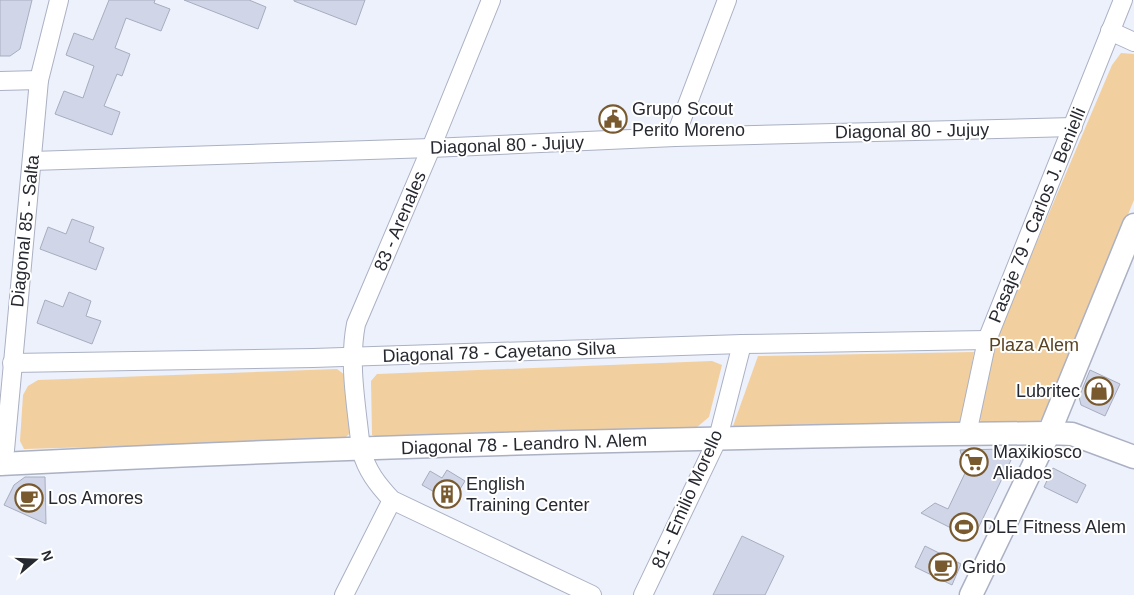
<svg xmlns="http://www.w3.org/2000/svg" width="1134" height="595" font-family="Arial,sans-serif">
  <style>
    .green { fill: #f2cf9e }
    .building { fill: #d0d6e8; stroke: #a7adbe }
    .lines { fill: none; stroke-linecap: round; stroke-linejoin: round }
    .minor-casing { stroke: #abb1c3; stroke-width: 20 }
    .tertiary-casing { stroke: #abb1c3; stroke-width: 25 }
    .minor { stroke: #fff; stroke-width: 18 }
    .tertiary { stroke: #fff; stroke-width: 22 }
    .labels { text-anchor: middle; stroke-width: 4; stroke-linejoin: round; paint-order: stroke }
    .poi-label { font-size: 18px; fill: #272930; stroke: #fff; text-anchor: start }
    .street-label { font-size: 18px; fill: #272930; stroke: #fff }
    .park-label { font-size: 18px; fill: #5a4321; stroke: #fff }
  </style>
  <rect width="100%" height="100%" fill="#edf1fc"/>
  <g class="green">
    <path d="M1121,53l13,1v146l-89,216 -9,8 -54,1 -3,-8 10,-55 9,-29 114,-268z"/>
    <path d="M974,352l-12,70 -229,4 25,-70z"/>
    <path d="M712,361l10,4 -13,52 -13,11 -315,10 -9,-3 -1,-54 6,-7z"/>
    <path d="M337,369l12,9 3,53 -9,9 -319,9 -4,-8 3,-46 5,-9 10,-6z"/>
  </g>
  <g class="building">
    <path d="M0,0h32l-12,49 -10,7h-10z"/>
    <path d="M109,0h46l-1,3 16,6 -9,22 -35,-13 -11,30 15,6 -8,22 -5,-2 -13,32 16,6 -8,23 -57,-21 9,-23 19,7 11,-32 -28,-11 8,-22 19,7z"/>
    <path d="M184,0h65l17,7 -8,22z"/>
    <path d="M294,0h71l-9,25 -62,-24z"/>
    <path d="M72,219l22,8 -5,15 15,6 -8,22 -56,-21 8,-22 18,7z"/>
    <path d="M69,292l22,9 -5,15 15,5 -9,23 -55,-21 8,-23 18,7z"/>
    <path d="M1090,370l30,14 -15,32 -24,-11 -2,-8z"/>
    <path d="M1005,449l6,11 -38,79 -52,-26 14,-10 13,6 18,-38 -6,-21z"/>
    <path d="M1053,468l33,17 -9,18 -33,-16z"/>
    <path d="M447,470l18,11 -13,21 -30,-17 8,-14 12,7z"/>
    <path d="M25,477h20l1,47 -42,-19 10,-20z"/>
    <path d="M742,536l42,20 -19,39h-52z"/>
    <path d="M925,546l36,18 -9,21 -37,-18z"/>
  </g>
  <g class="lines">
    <g class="minor-casing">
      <g id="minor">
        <path d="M491,0l-60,148 -75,176c-8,41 1,84 5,126 6,21 16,34 31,50l200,95"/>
        <path d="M1110,31l24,11"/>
        <path d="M0,81l39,-1"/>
        <path d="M675,137l52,-137"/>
        <path d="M32,161l399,-13 244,-11 398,-10"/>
        <path d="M12,363l301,-5 429,-14 245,-4"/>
        <path d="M967,434l20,-94 136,-340"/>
        <path d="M0,466l5,-16 34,-370 20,-80"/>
        <path d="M344,595l48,-95"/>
        <path d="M643,595l75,-157 24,-94"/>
      </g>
    </g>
    <g class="tertiary-casing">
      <g id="tertiary">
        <path d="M0,464c349,-18 699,-27 1049,-31l23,1 62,23"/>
        <path d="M971,595l78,-162 85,-208"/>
      </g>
    </g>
    <use href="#minor" class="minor"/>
    <use href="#tertiary" class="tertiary"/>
  </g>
  <defs>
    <g id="civic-ring" transform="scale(1.4375)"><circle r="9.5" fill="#fff" stroke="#795a2f" stroke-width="1.5"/><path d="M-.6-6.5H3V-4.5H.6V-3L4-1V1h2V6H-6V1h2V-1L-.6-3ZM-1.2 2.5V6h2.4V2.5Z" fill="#795a2f"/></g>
    <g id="shop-ring" transform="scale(1.4375)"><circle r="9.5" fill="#fff" stroke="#795a2f" stroke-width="1.5"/><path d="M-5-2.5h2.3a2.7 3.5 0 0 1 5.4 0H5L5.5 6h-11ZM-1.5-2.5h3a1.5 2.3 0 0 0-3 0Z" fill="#795a2f"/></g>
    <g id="supermarket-ring" transform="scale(1.4375)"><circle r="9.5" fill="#fff" stroke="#795a2f" stroke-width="1.5"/><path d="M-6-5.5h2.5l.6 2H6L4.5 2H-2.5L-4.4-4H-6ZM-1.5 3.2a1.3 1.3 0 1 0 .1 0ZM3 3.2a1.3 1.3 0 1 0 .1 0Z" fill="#795a2f"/></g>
    <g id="building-ring" transform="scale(1.4375)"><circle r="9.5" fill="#fff" stroke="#795a2f" stroke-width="1.5"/><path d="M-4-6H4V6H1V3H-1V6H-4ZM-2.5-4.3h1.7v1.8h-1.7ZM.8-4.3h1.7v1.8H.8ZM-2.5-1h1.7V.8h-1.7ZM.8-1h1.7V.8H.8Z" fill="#795a2f"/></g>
    <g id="cafe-ring" transform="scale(1.4375)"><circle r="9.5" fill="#fff" stroke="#795a2f" stroke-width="1.5"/><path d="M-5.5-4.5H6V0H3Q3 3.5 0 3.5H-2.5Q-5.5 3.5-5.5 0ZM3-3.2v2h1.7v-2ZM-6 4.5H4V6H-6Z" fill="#795a2f"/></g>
    <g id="stadium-ring" transform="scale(1.4375)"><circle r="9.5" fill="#fff" stroke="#795a2f" stroke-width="1.5"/><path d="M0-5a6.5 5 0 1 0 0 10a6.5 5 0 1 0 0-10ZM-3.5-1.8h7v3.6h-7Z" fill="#795a2f"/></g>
  </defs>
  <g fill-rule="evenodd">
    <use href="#civic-ring" x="613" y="119"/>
    <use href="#shop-ring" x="1099" y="391"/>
    <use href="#supermarket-ring" x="974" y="462"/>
    <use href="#building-ring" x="447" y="494"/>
    <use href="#cafe-ring" x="29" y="498"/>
    <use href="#stadium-ring" x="964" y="527"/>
    <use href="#cafe-ring" x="943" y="567"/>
  </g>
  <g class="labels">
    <g class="poi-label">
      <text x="632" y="115">Grupo Scout<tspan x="632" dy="21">Perito Moreno</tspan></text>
      <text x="1080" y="397" text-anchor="end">Lubritec</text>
      <text x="993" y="458">Maxikiosco<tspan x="993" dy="21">Aliados</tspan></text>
      <text x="466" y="490">English<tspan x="466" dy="21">Training Center</tspan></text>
      <text x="48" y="504">Los Amores</text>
      <text x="983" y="533">DLE Fitness Alem</text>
      <text x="962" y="573">Grido</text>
    </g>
    <g class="street-label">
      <text transform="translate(912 131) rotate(-1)" y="6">Diagonal 80 - Jujuy</text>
      <text transform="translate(507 145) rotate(-2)" y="6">Diagonal 80 - Jujuy</text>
      <text transform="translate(1037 215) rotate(-68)" y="6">Pasaje 79 - Carlos J. Benielli</text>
      <text transform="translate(400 221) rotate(-67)" y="6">83 - Arenales</text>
      <text transform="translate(25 231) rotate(-84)" y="6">Diagonal 85 - Salta</text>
      <text transform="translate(499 352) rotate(-2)" y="6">Diagonal 78 - Cayetano Silva</text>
      <text transform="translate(524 444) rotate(-2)" y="6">Diagonal 78 - Leandro N. Alem</text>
      <text transform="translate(687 499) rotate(-66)" y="6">81 - Emilio Morello</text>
    </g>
    <g class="park-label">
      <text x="1034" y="351">Plaza Alem</text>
    </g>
  </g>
  <g transform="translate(35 560) rotate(71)" stroke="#ffffff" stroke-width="4" paint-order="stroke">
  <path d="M0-4L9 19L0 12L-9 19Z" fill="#272930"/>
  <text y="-8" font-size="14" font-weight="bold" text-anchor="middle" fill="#272930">N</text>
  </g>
</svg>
